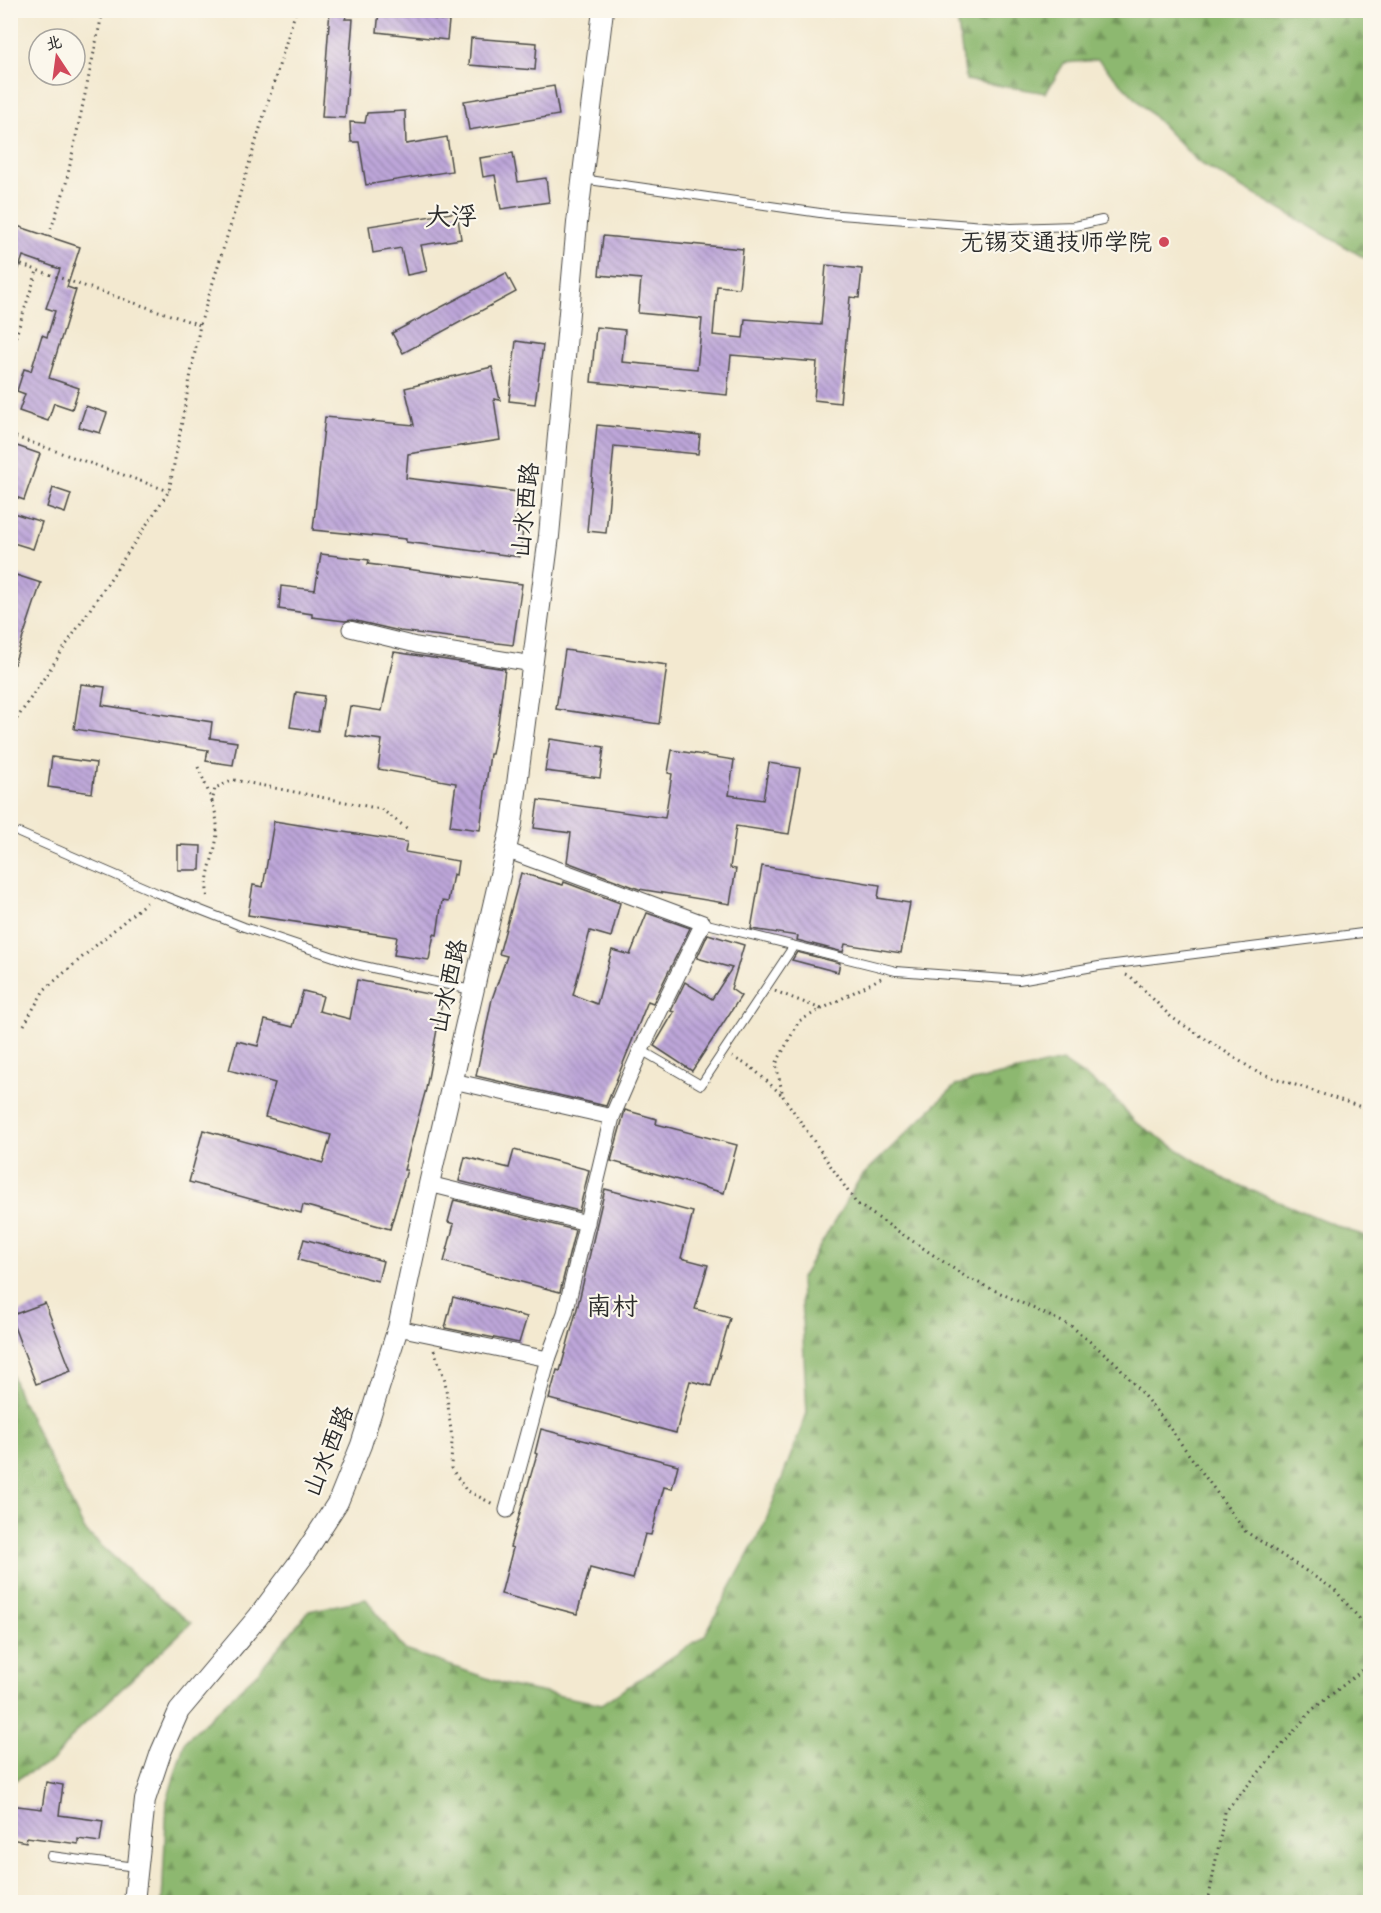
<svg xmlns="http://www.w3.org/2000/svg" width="1381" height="1913" font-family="Caveat,'LXGW WenKai TC',sans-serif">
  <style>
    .forest { fill: url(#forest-firs); stroke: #5c724d; stroke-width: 1.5 }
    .building { fill: url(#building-back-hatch) }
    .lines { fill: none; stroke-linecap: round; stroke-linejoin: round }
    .service-casing { stroke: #494844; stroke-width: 10 }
    .minor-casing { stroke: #494844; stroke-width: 17 }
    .tertiary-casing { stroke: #494844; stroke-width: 22 }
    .path { stroke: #494844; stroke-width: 3; stroke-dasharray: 1.5 4.5; stroke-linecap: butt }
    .service { stroke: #fff; stroke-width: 8 }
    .minor { stroke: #fff; stroke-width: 15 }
    .tertiary { stroke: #fff; stroke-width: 20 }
    .poi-dot { fill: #d1495b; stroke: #fbf7ec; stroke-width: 2 }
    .labels { text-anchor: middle; stroke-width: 4.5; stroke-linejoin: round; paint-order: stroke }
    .poi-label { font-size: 24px; fill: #2b2b2b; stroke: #fbf7ec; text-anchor: end }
    .street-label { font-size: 24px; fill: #2b2b2b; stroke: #fbf7ec }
    .neighbourhood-label { font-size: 26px; fill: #2b2b2b; stroke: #fbf7ec }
  </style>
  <defs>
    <pattern id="forest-firs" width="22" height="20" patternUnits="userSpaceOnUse" patternTransform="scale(1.5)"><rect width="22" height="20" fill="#8db86f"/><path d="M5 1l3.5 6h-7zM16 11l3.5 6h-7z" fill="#73965b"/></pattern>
    <pattern id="building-back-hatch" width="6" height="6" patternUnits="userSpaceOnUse" patternTransform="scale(1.5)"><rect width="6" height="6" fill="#bda6d9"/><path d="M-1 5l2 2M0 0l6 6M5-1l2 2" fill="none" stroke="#9a87b0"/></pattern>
  </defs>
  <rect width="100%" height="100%" fill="#fbf7ec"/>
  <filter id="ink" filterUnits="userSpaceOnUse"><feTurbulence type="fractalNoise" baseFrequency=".0167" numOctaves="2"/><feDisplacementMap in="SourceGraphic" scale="12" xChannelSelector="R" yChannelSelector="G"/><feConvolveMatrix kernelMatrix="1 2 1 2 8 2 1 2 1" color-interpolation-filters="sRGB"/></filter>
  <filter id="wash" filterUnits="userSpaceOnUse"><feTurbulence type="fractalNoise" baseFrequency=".008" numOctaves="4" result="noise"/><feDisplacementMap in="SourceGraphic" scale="24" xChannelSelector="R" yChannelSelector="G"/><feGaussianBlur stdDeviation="1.35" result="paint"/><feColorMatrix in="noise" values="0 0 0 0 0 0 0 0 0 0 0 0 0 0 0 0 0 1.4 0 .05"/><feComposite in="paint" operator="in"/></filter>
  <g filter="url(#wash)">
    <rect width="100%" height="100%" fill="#f3e9d0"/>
    <g class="forest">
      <path d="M956,11h414v250l-172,-99 -100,-102 -34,3 -18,30 -80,-13z"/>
      <path d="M1062,1061l49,33 24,28 89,57 126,52 20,6v665h-1208l5,-101 18,-60 73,-69 51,-61 57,-12 39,51 105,36 92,18 103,-69 60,-112 42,-110 -7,-133 60,-102 96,-93z"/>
      <path d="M10,1370l9,25 66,136 73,66 33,26 -116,110 -22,28 -42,21z"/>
    </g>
    <g id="blocks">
      <g class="building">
        <path d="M330,10h20l-5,9h8l-8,99 -23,-1z"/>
        <path d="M379,10h58l-2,9 14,2 -2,19 -70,-8z"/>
        <path d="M471,38l66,5 -2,27 -66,-5z"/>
        <path d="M554,86l5,29 -90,15 -5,-29z"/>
        <path d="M405,111l1,33 41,-7 5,34 -86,14 -7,-43h-8l-1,-20 15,1 2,-10z"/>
        <path d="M513,153l5,29 28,-4 3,24 -48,7 -6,-34 -12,2 -3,-19z"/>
        <path d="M457,212l4,27 -40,6 6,26 -20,4 -6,-27 -28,5 -4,-27z"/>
        <path d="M17,226l63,21 -13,40 9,3 -27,88 30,10 -7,21 -18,-6 -6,18 -29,-10 6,-17 -8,-3 7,-22 7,2 11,-36 5,2 8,-26 -9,-3 14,-39 -37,-13 -10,30 -3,-1v-38z"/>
        <path d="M603,236l140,13 -4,39 -22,-2 -4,49 30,3 2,-19 76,6 5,-60 36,4 -3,29 -9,-1 -10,106 -26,-3 3,-38 -86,-7 -4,40 -136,-13 5,-55 29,3 -3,32 75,7 5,-50 -64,-6 3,-34 -42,-4z"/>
        <path d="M506,273l10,19 -113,61 -11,-20z"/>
        <path d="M516,341l27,4 -8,59 -26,-3z"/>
        <path d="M492,367l8,33 -6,-1 6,41 -92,14 -2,24 112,14 -4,35 9,1 -3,29 -114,-15v-3l-93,-9 12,-113 89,8 -9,-37z"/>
        <path d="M86,406l21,7 -7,20 -21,-6z"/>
        <path d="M597,425l103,10 -2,19 -84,-8 -8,87 -19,-2z"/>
        <path d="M17,446l23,8 -16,46 -14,-5v-29z"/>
        <path d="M53,488l18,6 -6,19 -18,-6z"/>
        <path d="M10,512l32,10 -9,27 -23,-7z"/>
        <path d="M321,554l48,6 -1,4 154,20 -9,61 -113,-14 -48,-11 -7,1 -33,-4v-3l-33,-5 2,-23 34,4z"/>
        <path d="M16,575l25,8 -28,84h-3v-77z"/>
        <path d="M565,650l102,15 -8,59 -103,-15z"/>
        <path d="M394,652l111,17 -7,54 -6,31h-2l-10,76 -30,-4 6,-43 -78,-14 4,-29 -37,-5 5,-29 32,5z"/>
        <path d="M81,684l24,3 -3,18 110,17 -2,16 27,4 -4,23 -27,-4 2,-11 -134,-21z"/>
        <path d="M296,692l28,4 -6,35 -28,-4z"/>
        <path d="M550,739l54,8 -4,31 -55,-7z"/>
        <path d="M672,750l62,10 -5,35 34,5 6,-37 31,5 -11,66 -53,-8 -6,42 6,1 -6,35 -91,-15 -72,-27 4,-29 -37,-5 4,-28 127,18 7,-44 -4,-1z"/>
        <path d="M52,757l44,6 -4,30 -44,-6z"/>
        <path d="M274,821l133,21 -2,10 53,9 -2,14 -3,-1 -5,28 -6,-1 -5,34 -3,-1 -5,26 -35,-5 3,-18 -149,-22 5,-30 10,2z"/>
        <path d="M178,845l23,1 -1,24h-22z"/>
        <path d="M762,866l118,19 -2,13 32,5 -9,50 -56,-9 -2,8 -46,-12 1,-4 -47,-7z"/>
        <path d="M521,873l42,12 1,-3 56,21 -9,34 -21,-6 -17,64 24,9 15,-54 18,5 17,-42 43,15 -37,75 -5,-2 -42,105 -130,-30 16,-77 15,-43 -8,-2z"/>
        <path d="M708,934l36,11 -13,44 10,7 -49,75 -38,-25 20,-34 -3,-1 14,-29 27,17 20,-31 -35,-10z"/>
        <path d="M797,952l43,11 -2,9 -46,-12z"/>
        <path d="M357,980l86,17 -17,92 -22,81h3l-17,59 -87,-24 -2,8 -112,-31 14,-52 120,33 8,-28 -66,-18 10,-34 -46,-13 8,-29 21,5 7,-26 28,7 10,-36 20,5 -4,15 31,8z"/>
        <path d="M625,1110l32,9 -1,5 81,21 -13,48 -113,-32z"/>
        <path d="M514,1150l75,20 -10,41 -120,-30 6,-24 44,11z"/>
        <path d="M605,1189l88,23 -12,46 27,7 -13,44 35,9 -19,68 -21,-5 -14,52 -127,-34 8,-29 3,1 18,-66z"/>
        <path d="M454,1200l121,30 -15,62 -116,-30 10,-38 -6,-2z"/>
        <path d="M304,1239l79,22 -5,20 -80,-21z"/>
        <path d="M453,1297l74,20 -8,26 -74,-15z"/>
        <path d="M45,1303l26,68 -35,13 -26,-68z"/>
        <path d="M541,1429l137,36 -6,24 -8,-2 -13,48 -6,-1 -12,45 -43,-11 -13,46 -76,-20 12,-46 -3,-1 27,-93 -2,-1z"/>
        <path d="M46,1782l17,3 -4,30 44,6 -3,21 -22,-3v5l-51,-7 -1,5 -16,-3v-34l32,4z"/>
      </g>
    </g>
  </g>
  <g filter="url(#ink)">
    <use href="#blocks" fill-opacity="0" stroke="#494844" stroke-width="1.5"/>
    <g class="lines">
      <g class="service-casing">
        <g id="service">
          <path d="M582,179l245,35 184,14 64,-2 27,-6"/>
          <path d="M19,833l138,60 87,34 111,37 116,26"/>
          <path d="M703,923l193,48 123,9 80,-14 271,-34"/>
          <path d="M641,1050l60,35 92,-138"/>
          <path d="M51,1856l85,11"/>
        </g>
      </g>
      <g class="minor-casing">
        <g id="minor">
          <path d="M350,629l66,16 117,19"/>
          <path d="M506,850l197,73 -62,127 -29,67"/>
          <path d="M453,1081l159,36 -47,196 -17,46 -41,151"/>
          <path d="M429,1184l158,39"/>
          <path d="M398,1328l150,31"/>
        </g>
      </g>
      <g class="tertiary-casing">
        <path id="tertiary" d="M134,1902l11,-102 16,-48 18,-41 79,-94 44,-59 36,-56 23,-57 37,-117 31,-144 83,-361 37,-287 28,-313 26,-213"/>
      </g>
      <g class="path">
        <path d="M51,229l14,-41 38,-178"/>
        <path d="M10,261l190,64"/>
        <path d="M10,354l27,-83"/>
        <path d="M10,435l159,56"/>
        <path d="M1366,526l4,6"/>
        <path d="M10,729l159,-238 31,-166 96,-315"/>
        <path d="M198,767c8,20 20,42 19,63 0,25 -14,43 -9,70"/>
        <path d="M212,803l3,-15 19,-8 147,29 28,21"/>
        <path d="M1126,975l5,2 40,40 86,55 113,38"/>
        <path d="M881,978l-82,43 -23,43 7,32 73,107 110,74 105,49 45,37 44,52 85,116 90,59 35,41"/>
        <path d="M775,991l46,18"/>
        <path d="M24,1025l20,-35 105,-90"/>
        <path d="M732,1057l19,10 30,27"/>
        <path d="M434,1350l11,30 7,59 -1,29 15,22 29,15"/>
        <path d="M1208,1902l17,-90 87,-102 58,-46"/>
      </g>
      <use href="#service" class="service"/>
      <use href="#minor" class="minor"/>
      <use href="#tertiary" class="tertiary"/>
    </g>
  </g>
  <circle class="poi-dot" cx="1164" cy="242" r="6"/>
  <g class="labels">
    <g class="poi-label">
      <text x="1152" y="250">无锡交通技师学院</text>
    </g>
    <g class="street-label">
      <text transform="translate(525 510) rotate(-84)" y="8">山水西路</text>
      <text transform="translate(448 986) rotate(-77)" y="8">山水西路</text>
      <text transform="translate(328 1451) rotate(-68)" y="8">山水西路</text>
    </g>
    <g class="neighbourhood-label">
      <text x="451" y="225">大浮</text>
      <text x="612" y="1315">南村</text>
    </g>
  </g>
  <rect width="1381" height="1913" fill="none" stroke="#fbf7ec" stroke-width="36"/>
  <g transform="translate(57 57) rotate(347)"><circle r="28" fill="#fbf7ec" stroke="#a8a59f" stroke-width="1.5"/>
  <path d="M0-4.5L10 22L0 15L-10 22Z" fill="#d1495b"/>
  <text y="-9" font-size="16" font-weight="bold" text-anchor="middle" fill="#2b2b2b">北</text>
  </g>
</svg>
